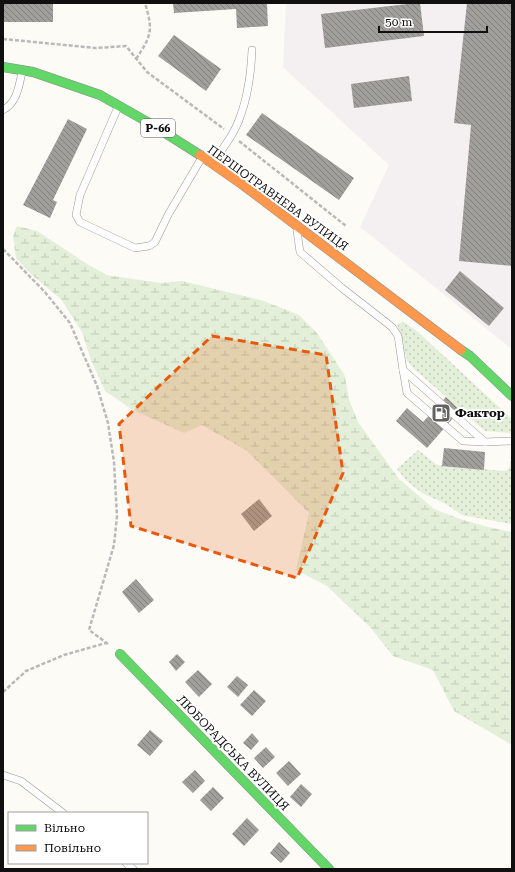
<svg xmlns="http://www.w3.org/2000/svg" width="515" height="872" font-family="'Roboto Serif',serif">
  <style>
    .industrial { fill: #f4eff1 }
    .grass { fill: url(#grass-dots) }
    .wetland { fill: url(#wetland-marsh) }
    .building { fill: url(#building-back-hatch) }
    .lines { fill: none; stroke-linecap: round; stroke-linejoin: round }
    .lane-casing { stroke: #969694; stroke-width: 8 }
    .fast-casing { stroke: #8d8c8a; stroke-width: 10 }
    .slow-casing { stroke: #8d8c8a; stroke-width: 10 }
    .path { stroke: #b9b9b8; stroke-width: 2.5; stroke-dasharray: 4 2; stroke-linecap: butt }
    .lane { stroke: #fffefe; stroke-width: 7 }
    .fast { stroke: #63d668; stroke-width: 9 }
    .slow { stroke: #ff974d; stroke-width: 9 }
    .marked { fill: #e8590c; fill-opacity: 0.2; stroke: #e8590c; stroke-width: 3; stroke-dasharray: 8 5; stroke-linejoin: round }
    .labels { text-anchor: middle; stroke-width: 4; stroke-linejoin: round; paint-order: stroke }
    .shield { fill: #fff; stroke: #585858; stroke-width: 1 }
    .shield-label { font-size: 11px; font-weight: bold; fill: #101010 }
    .street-label { font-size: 12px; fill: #101010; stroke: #fff }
    .poi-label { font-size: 12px; font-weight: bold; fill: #101010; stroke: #fff; text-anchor: start }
  </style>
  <defs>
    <pattern id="grass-dots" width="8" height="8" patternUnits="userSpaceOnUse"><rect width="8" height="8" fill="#e3efd8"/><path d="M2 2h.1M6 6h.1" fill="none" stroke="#c2ccb8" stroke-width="1.8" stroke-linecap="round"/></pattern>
    <pattern id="wetland-marsh" width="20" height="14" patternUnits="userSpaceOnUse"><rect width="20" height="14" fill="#e3efd8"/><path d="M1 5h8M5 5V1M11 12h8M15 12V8" fill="none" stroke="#c2ccb8"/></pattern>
    <pattern id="building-back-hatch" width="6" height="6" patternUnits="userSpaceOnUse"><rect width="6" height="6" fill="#a09f9b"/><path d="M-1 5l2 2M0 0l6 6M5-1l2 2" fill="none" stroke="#81807d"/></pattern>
  </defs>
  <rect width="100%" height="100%" fill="#fcfbf6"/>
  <path class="industrial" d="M286,3h226v346l-152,-122 29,-62 -106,-98z"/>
  <g class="grass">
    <path d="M404,322l14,10 94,87v12l-2,2 -25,-2 -73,-64 -5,-7 -10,-36z"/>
    <path d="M418,450l19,15 67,6 5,-2 3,-14v69l-50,-9 -16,-11 -24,-11 -15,-12 -10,-12z"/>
  </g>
  <path class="wetland" d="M17,226l20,5 50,33 20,11 53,8 22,-2 82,20 35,14 18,18 28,43 4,24 9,22 41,57 35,30 26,10 28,8 24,5v213l-58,-34 -21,-41 -40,-14 -22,-28 -44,-42 -31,-16 13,-57 -62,-62 -45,-26 -18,8 -51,-23 -28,-19 -14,-31 -9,-28 -21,-33 -28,-23 -17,-18 -3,-22z"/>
  <g class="building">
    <rect x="3" y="3" width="50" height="19"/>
    <path d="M173,3h94l1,23 -31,2 -1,-19 -62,4z"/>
    <path d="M416,3h4l4,33 -99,12 -4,-34z"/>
    <path d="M467,3h45v263l-53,-5 12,-136 -17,-2z"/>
    <path d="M174,35l47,34 -15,22 -48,-35z"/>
    <path d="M409,76l3,25 -58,7 -3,-24z"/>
    <path d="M262,113l92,65 -15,22 -93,-65z"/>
    <path d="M68,119l19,10 -34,71 4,2 -7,16 -27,-13z"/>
    <path d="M460,271l44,37 -15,18 -44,-36z"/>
    <path d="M446,397l14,13 -33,38 -31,-27 11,-13 16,14z"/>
    <path d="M444,448l41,4 -1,18 -42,-4z"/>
    <path d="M259,499l13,17 -18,15 -13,-17z"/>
    <path d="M136,579l18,21 -15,13 -17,-21z"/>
    <path d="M177,654l8,8 -9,9 -7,-9z"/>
    <path d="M198,670l14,14 -13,13 -14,-15z"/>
    <path d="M237,676l11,9 -10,12 -11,-10z"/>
    <path d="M254,690l12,11 -14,15 -12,-11z"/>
    <path d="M150,730l13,11 -13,15 -13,-11z"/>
    <path d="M252,733l7,8 -8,9 -8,-7z"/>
    <path d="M266,747l9,10 -12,11 -9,-10z"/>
    <path d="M289,761l12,13 -13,12 -12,-13z"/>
    <path d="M195,770l10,11 -12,12 -11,-11z"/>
    <path d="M301,784l11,10 -11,13 -11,-10z"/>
    <path d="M213,787l11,11 -13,13 -11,-11z"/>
    <path d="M247,818l12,12 -15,16 -12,-12z"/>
    <path d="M279,842l11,11 -9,10 -11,-10z"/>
  </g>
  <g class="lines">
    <g class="lane-casing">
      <g id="lane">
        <path d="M118,107l-38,88 -4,20 4,7 55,26 14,-2 6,-4 13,-27 33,-56"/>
        <path d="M3,110c14,-7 16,-24 19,-38"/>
        <path d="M213,162c10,-14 22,-29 27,-45 8,-21 11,-45 12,-67"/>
        <path d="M297,231l3,21 42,36 50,39 6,9 5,34 82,72 27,-1"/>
        <path d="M403,370l4,23 56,48 22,1"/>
        <path d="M3,775l18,6 42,32"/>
        <path d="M126,863l7,6"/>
      </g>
    </g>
    <g class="fast-casing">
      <g id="fast">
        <path d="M3,67l30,5 67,23 51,29 49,31"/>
        <path d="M461,350l9,6 42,40"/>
        <path d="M120,654l209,215"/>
      </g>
    </g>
    <g class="slow-casing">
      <path id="slow" d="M200,155l43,30 218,165"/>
    </g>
    <g class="path">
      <path d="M3,39l93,9 30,-2 21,26 77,57"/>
      <path d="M136,59c16,-24 17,-29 9,-56"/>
      <path d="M239,141l107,85"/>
      <path d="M3,249l41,42 26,32 27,63 11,37 6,39 3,54 -3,29 -25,85 19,14"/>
      <path d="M3,692l23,-21 38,-16 42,-12"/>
    </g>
    <use href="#lane" class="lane"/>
    <use href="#fast" class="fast"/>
    <use href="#slow" class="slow"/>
  </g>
  <path class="marked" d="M212,336l114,19 17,118 -46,105 -166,-52 -12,-102z"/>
  <defs>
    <g id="fuel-square" transform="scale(1)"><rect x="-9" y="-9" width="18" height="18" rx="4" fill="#636260" stroke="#fff"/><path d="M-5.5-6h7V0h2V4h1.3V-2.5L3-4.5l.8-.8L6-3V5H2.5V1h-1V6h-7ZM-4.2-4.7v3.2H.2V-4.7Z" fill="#fff"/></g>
  </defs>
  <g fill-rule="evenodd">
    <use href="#fuel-square" x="441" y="413"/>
  </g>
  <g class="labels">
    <rect class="shield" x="141" y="119" width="34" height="18" rx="3"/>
    <g class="shield-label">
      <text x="158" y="132">Р-66</text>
    </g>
    <g class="street-label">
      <text transform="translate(278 198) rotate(36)" y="4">ПЕРШОТРАВНЕВА ВУЛИЦЯ</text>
      <text transform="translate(233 753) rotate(46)" y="4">ЛЮБОРАДСЬКА ВУЛИЦЯ</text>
    </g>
    <g class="poi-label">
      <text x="455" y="417">Фактор</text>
    </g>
  </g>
  <rect width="515" height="872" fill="none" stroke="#101010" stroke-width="8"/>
  <rect x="8" y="812" width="140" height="52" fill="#ffffff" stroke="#9f9f9f"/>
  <rect x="16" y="825" width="20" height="6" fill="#63d668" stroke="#9f9f9f"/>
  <text x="44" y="832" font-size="12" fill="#101010">Вільно</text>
  <rect x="16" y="845" width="20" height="6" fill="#ff974d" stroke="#9f9f9f"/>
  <text x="44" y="852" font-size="12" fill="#101010">Повільно</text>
  <path d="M379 26v6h108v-6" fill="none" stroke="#101010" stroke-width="2"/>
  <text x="385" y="26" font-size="12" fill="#101010" stroke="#ffffff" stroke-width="3" paint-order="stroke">50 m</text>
</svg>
